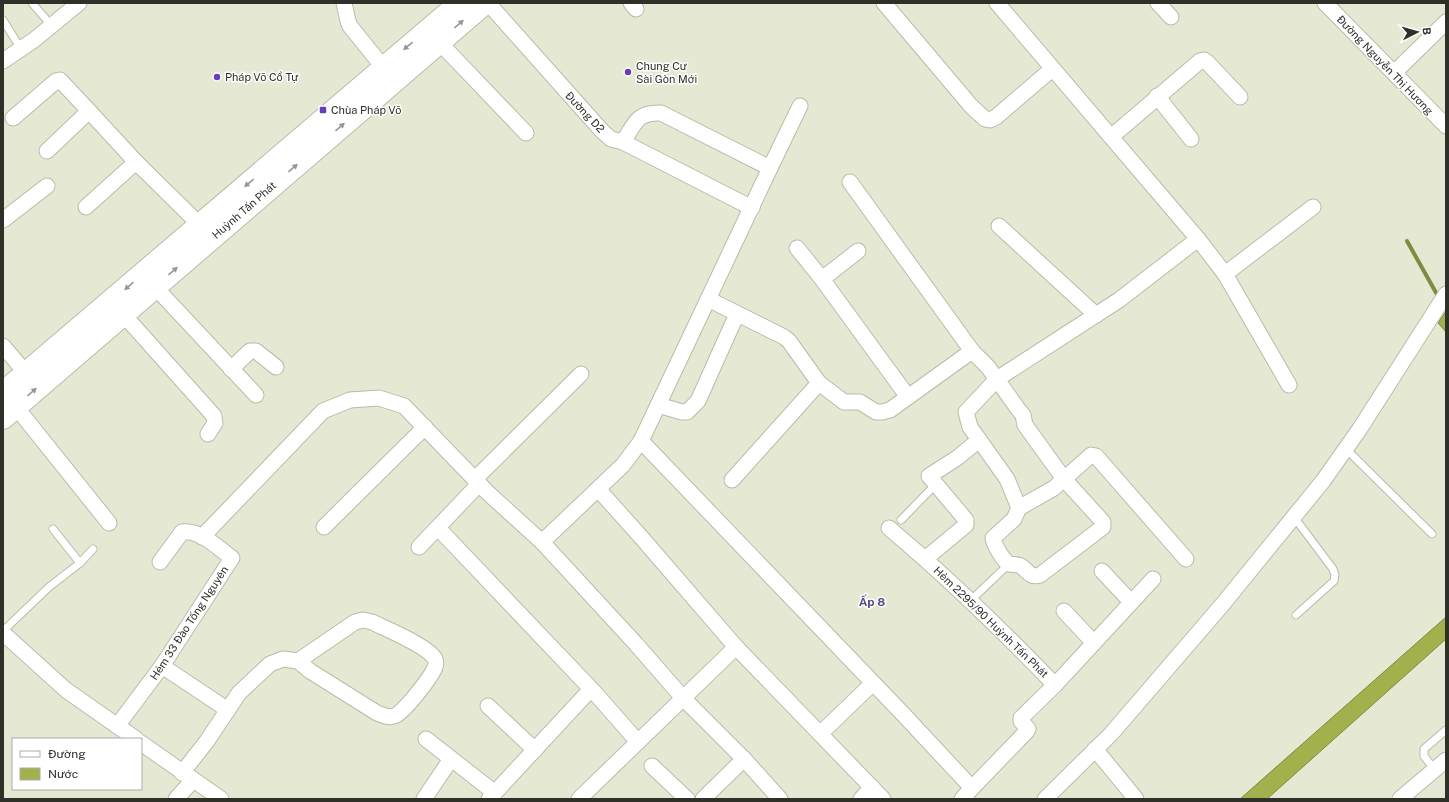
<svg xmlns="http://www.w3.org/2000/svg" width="1449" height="802" font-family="'Public Sans',sans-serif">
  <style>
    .water { fill: #a3b04c; stroke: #808a41 }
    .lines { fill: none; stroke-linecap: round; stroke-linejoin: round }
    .stream { stroke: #808a41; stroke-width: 4 }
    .lane-casing { stroke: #b8bca8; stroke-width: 9 }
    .street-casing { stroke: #b8bca8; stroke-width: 17 }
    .primary-casing { stroke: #b8bca8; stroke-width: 24 }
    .lane { stroke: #fff; stroke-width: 7 }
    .street { stroke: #fff; stroke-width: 15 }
    .primary { stroke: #fff; stroke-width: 22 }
    .oneway { fill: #979894 }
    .poi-dot { fill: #6740b8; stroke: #fff; stroke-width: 1.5 }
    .labels { text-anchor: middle; stroke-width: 3; stroke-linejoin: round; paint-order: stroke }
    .street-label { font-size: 11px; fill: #2f3028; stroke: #fff }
    .poi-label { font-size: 11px; fill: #2f3028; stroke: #fff; text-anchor: start }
    .neighbourhood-label { font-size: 12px; font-weight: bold; fill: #5b4b89; stroke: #fff }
  </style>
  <rect width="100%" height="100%" fill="#e5e9d4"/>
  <g class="water">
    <path d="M1446,311v21l-8,-9z"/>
    <path d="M1446,617v22l-179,160h-27z"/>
  </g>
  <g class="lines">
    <path class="stream" d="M1407,241l32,57"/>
    <g class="lane-casing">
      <g id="lane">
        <path d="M32,3l20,23"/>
        <path d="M3,20l18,29"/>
        <path d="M1346,449l86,85"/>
        <path d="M1294,517l39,52 2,6 -1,6 -38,34"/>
        <path d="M901,520l35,-36"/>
        <path d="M53,529l27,34"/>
        <path d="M970,601l39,-37"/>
        <path d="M3,631l46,-44 31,-24 13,-14"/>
        <path d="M1434,769l-10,-13v-7l22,-19"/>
      </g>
    </g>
    <g class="street-casing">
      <g id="street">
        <path d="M344,3l4,18 2,5 33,41"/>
        <path d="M488,3l114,128 9,8 12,3 129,66"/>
        <path d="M631,3l5,6"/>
        <path d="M884,3l87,103 14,13 5,1 6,-3 56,-48"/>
        <path d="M997,3l201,236 27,35 64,111"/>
        <path d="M1158,3l13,14"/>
        <path d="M1325,3l121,123"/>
        <path d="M439,42l87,91"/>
        <path d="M3,61l31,-21 45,-37"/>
        <path d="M1394,73l52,-51"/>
        <path d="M1157,96l34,43"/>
        <path d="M13,118l43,-37 4,-1 29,31"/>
        <path d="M1111,137l89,-76 4,-1 3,2 33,35"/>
        <path d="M47,151l42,-40 47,51 64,63"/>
        <path d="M770,168l30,-62"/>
        <path d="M850,182l122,169 16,16 30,42 5,6 2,10 39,54 39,43v5l-63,48c-10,3 -11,-3 -19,-9 -3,-2 -8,-1 -12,-2 -5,-2 -16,-21 -16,-26l21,-19 5,-11 -12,-29 -37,-52 -4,-15 31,-33 122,-79 79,-61"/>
        <path d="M86,207l50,-45"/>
        <path d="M3,220l44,-34"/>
        <path d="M999,226l97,89"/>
        <path d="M797,248l25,31"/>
        <path d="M858,251l-36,28 86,118 64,-46"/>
        <path d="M1225,274l88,-67"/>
        <path d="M155,287l101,108"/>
        <path d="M708,299l76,38 5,4 30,42 -87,97"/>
        <path d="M123,314l91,102 1,7 -7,11"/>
        <path d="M3,346l23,27"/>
        <path d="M231,369l19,-18h6l20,16"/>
        <path d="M819,383l25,19h16l16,10h6l8,-2 18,-13"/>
        <path d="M658,405l24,7h5l11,-11 39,-87"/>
        <path d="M16,407l93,116"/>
        <path d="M641,441l261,272 70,75 -10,11"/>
        <path d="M475,479l106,-105"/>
        <path d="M598,489l43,48 95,110 147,152"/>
        <path d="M1019,508l35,-20 37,-33 5,1 90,103"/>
        <path d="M324,527l101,-100"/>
        <path d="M438,528l157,165 43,49"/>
        <path d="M889,528c58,49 113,102 166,157l98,-106"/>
        <path d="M202,537l121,-126 27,-11 29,-2 25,8 84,87 54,49 94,102 47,54 61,61 36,40"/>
        <path d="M542,542l81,-77 18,-24 129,-273 -109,-55c-25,-1 -26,11 -38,29"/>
        <path d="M419,547l60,-63"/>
        <path d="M925,559l41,-34v-5l-37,-44 28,-18 22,-18"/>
        <path d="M1102,571l29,31"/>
        <path d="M1064,611l30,32"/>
        <path d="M3,633l63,57 70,49"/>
        <path d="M162,666l66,44"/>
        <path d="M488,706l47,44"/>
        <path d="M117,726l45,-60 70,-108c-14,-10 -32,-29 -50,-26l-22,30"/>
        <path d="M820,734l53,-51"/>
        <path d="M426,739l69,54"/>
        <path d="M141,743l80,56"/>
        <path d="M1095,749l41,50"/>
        <path d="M652,766l35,33"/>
        <path d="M182,773l25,-32 32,-48 31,-29 13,-5 15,2 12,10 67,42c5,2 11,5 17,3 9,-2 38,-40 41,-49 1,-2 1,-6 0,-8 -7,-13 -49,-30 -63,-37l-9,-2 -8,2 -57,39"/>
        <path d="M972,788l55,-57 1,-2 -7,-8v-3l34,-33"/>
        <path d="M176,799l17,-19"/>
        <path d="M424,799l27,-40"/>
        <path d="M489,799l102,-110"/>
        <path d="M579,799l157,-152"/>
        <path d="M703,799l41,-40"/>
        <path d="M861,799l11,-12"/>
        <path d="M1045,799l66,-65 111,-129 101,-124 36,-51 87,-136"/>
        <path d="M1400,799l46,-39"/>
      </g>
    </g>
    <g class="primary-casing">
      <g id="primary">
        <path d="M3,393l457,-390"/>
        <path d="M3,418l482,-415"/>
      </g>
    </g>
    <use href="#lane" class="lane"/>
    <use href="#street" class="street"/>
    <use href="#primary" class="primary"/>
  </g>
  <defs><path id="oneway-solid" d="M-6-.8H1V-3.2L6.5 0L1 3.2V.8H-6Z"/></defs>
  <g class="oneway">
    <use href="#oneway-solid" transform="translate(459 24) rotate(-41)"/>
    <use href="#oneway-solid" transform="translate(408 46) rotate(140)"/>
    <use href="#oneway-solid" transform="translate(340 127) rotate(-41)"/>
    <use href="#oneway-solid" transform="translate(293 168) rotate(-41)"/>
    <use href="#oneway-solid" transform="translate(249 183) rotate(140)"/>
    <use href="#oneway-solid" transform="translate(173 271) rotate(-41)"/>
    <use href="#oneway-solid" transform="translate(129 286) rotate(139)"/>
    <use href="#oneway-solid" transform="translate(32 392) rotate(-41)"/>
  </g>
  <g class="poi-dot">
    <circle cx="628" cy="72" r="4"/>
    <circle cx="217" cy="77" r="4"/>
    <rect x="319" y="106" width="8" height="8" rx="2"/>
  </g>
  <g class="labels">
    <g class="street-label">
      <text transform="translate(1385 65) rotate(46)" y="4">Đường Nguyễn Thị Hương</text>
      <text transform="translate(585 112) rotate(47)" y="4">Đường D2</text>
      <text transform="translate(244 210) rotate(-41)" y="4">Huỳnh Tấn Phát</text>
      <text transform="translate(991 622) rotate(44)" y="4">Hẻm 2295/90 Huỳnh Tấn Phát</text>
      <text transform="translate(189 623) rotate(-57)" y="4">Hẻm 33 Đào Tống Nguyên</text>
    </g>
    <g class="poi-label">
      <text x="636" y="70">Chung Cư<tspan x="636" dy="13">Sài Gòn Mới</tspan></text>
      <text x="225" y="81">Pháp Võ Cổ Tự</text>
      <text x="331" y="114">Chùa Pháp Võ</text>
    </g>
    <g class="neighbourhood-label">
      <text x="872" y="606">Ấp 8</text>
    </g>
  </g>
  <rect width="1449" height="802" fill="none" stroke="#2f3028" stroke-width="8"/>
  <rect x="12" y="738" width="130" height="52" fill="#ffffff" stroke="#acaca9"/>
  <rect x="20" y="751" width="20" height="6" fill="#ffffff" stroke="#acaca9"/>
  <text x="48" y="758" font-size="12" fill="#2f3028">Đường</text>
  <rect x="20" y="768" width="20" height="12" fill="#a3b04c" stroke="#acaca9"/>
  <text x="48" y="778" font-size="12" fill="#2f3028">Nước</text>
  <g transform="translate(1417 32) rotate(84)" stroke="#ffffff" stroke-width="3" paint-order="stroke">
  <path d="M0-3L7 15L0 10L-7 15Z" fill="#2f3028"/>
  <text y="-6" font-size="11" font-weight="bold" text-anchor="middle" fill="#2f3028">B</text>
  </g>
</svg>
